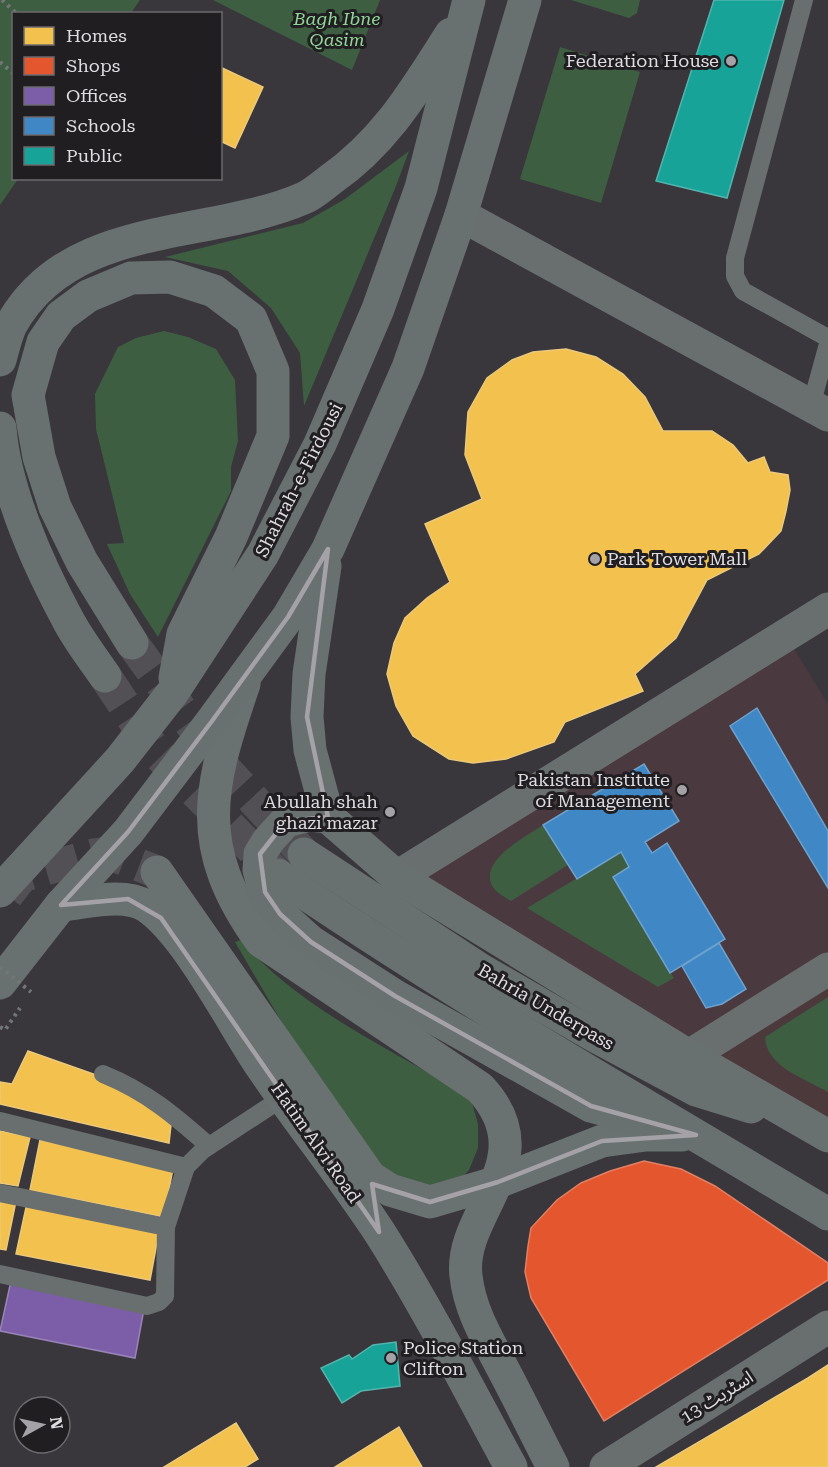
<svg xmlns="http://www.w3.org/2000/svg" width="828" height="1467" font-family="'Roboto Serif','Noto Sans Arabic',serif">
  <style>
    .commercial { fill: #4b393c }
    .education { fill: #4a393e }
    .green { fill: #3e5e42 }
    .homes { fill: #f2c14e; stroke: #ecc97a; stroke-width: 1.5 }
    .shops { fill: #e4572e; stroke: #e27f64; stroke-width: 1.5 }
    .offices { fill: #7b5ea7; stroke: #9984b8; stroke-width: 1.5 }
    .schools { fill: #3f88c5; stroke: #6fa1cd; stroke-width: 1.5 }
    .public { fill: #17a398; stroke: #53b4ae; stroke-width: 1.5 }
    .lines { fill: none; stroke-linecap: round; stroke-linejoin: round }
    .secondary-tunnel { stroke: #525054; stroke-width: 33; stroke-dasharray: 33 16; stroke-linecap: butt }
    .primary-tunnel { stroke: #525054; stroke-width: 33; stroke-dasharray: 33 16; stroke-linecap: butt }
    .path { stroke: #727676; stroke-width: 4; stroke-dasharray: 3 4.5; stroke-linecap: butt }
    .lane { stroke: #696f6e; stroke-width: 18 }
    .street { stroke: #696f6e; stroke-width: 33 }
    .secondary { stroke: #6a7271; stroke-width: 33 }
    .primary { stroke: #687070; stroke-width: 33 }
    .path-bridge { stroke: #727676; stroke-width: 4; stroke-dasharray: 3 4.5; stroke-linecap: butt }
    .marked { fill: none; stroke: #a5a2a7; stroke-width: 4.5; stroke-linejoin: round }
    .poi-dot { fill: #a5a2a7; stroke: #201e21; stroke-width: 2 }
    .labels { text-anchor: middle; stroke-width: 6; stroke-linejoin: round; paint-order: stroke }
    .park-label { font-size: 18px; font-style: italic; fill: #91d597; stroke: #201e21 }
    .poi-label { font-size: 18px; fill: #dfdce1; stroke: #201e21; text-anchor: end }
    .street-label { font-size: 18px; fill: #dfdce1; stroke: #201e21 }
  </style>
  <rect width="100%" height="100%" fill="#39373b"/>
  <path class="commercial" d="M828,971v166l-136,-77z"/>
  <path class="education" d="M785,634l43,70v267l-136,89 -295,-183z"/>
  <g class="green">
    <path d="M0,0h140l-9,13 -117,1v164l4,1 -18,26z"/>
    <path d="M213,0h167l-28,70z"/>
    <path d="M571,0h69l-3,13 -8,5z"/>
    <path d="M560,47l80,25 -39,131 -81,-24z"/>
    <path d="M409,151l-13,35 -92,220 -4,-53 -29,-45 -43,-37 -63,-14 138,-34 42,-24z"/>
    <path d="M164,331l24,6 28,12 19,31 3,61 -7,26v24l-73,146 -28,-43 -23,-50 17,-1 -28,-114 -1,-35 23,-47 18,-9z"/>
    <path d="M543,825l25,40 -57,36c-5,-3 -12,-7 -16,-11 -22,-27 32,-54 48,-65z"/>
    <path d="M621,852l8,15 -16,10 61,101 -16,9 -131,-79z"/>
    <path d="M241,940c54,65 147,108 219,151l12,12 6,21v24l-9,22 -14,15 -20,8 -53,-16 -77,-115 -70,-120z"/>
    <path d="M828,997v95c-22,-13 -62,-25 -63,-55z"/>
  </g>
  <g class="homes">
    <path d="M220,67l43,20 -28,61 -15,-7z"/>
    <path d="M566,349l30,8 27,17 22,23 18,34h49l21,14 15,18 16,-6 6,15 18,3 2,15 -4,21 -5,20 -22,23 -52,26 -31,58 -41,36 8,17 -78,31 -11,20 -48,17 -33,4 -24,-4 -36,-23 -17,-30 -9,-32 7,-31 11,-25 22,-20 23,-16 -25,-58 57,-25 -17,-44 3,-43 19,-34 25,-18 21,-8z"/>
    <path d="M28,1051l102,36 41,38 -2,18 -169,-39v-22l12,2z"/>
    <path d="M0,1131l30,6 -12,49 -18,-3z"/>
    <path d="M40,1140l133,28 -9,49 -134,-27z"/>
    <path d="M0,1198l16,3 -10,49 -6,-1z"/>
    <path d="M27,1203l132,29 -9,48 -134,-26z"/>
    <path d="M828,1365v102h-172l152,-89z"/>
    <path d="M236,1423l22,36 -13,8h-81z"/>
    <path d="M399,1427l23,40h-87z"/>
  </g>
  <path class="shops" d="M644,1161l37,8 34,17 113,77v17l-224,141 -73,-123 -6,-26 3,-26 3,-18 26,-28 24,-17 29,-12z"/>
  <path class="offices" d="M11,1281l133,28 -9,49 -135,-27z"/>
  <g class="schools">
    <path d="M757,708l71,123v57l-98,-162z"/>
    <path d="M644,764l35,57 -34,21 7,11 15,-10 58,96 -55,34 -57,-96 16,-10 -8,-15 -44,27 -34,-54z"/>
    <path d="M719,943l27,46 -24,15 -16,4 -24,-42z"/>
  </g>
  <g class="public">
    <path d="M714,0h70l-57,198 -71,-17z"/>
    <path d="M396,1342l4,44 -39,5 -19,12 -21,-35 28,-13 3,4 21,-14z"/>
  </g>
  <g class="lines">
    <path class="secondary-tunnel" d="M7,895l15,-19 71,-21 15,-2 49,19"/>
    <g class="primary-tunnel">
      <path d="M132,643l90,123 82,88"/>
      <path d="M105,676l49,74 124,125"/>
    </g>
    <g class="path">
      <path d="M2,0l15,14"/>
      <path d="M0,62l14,12"/>
      <path d="M0,1027l5,3 15,-22"/>
    </g>
    <g class="lane">
      <path d="M804,0l-69,258v18l8,15 85,47"/>
      <path d="M811,406l17,-62"/>
      <path d="M103,1074c44,18 71,41 106,72"/>
      <path d="M0,1121l186,46"/>
      <path d="M0,1193l166,34"/>
      <path d="M0,1274l147,32 12,-4 6,-6 1,-69 20,-60 17,-17 81,-53"/>
    </g>
    <g class="street">
      <path d="M461,215l367,200"/>
      <path d="M397,877l431,-268"/>
      <path d="M689,1056l139,-87"/>
      <path d="M606,1467l222,-140"/>
    </g>
    <g class="secondary">
      <path d="M244,684c-35,102 -52,162 17,257l219,147c67,72 -22,124 -14,188 4,35 21,62 37,93 17,32 33,65 50,98"/>
      <path d="M157,872l213,305 20,13 40,12 68,-20 104,-41 44,-6h36"/>
      <path d="M61,905c25,-2 62,-13 85,1 40,26 85,115 113,157 39,58 83,112 121,170 48,76 88,155 131,234"/>
    </g>
    <g class="primary">
      <path d="M0,360c3,-11 6,-25 11,-35 58,-106 197,-85 293,-127 9,-4 18,-12 26,-18 56,-39 85,-90 121,-146"/>
      <path d="M0,428c5,62 38,136 67,190 10,20 25,39 38,58"/>
      <path d="M325,566l-16,108 -2,43 3,33 18,67 69,60 292,179 139,80"/>
      <path d="M132,643l-50,-81 -27,-55 -16,-50 -11,-62 15,-53 18,-26 27,-20 43,-18 39,-1 44,14 37,28 22,52v65l-42,101 -48,97 -8,44"/>
      <path d="M328,817l-18,-2 -24,6 -18,20 -8,13 -1,16 6,22 15,22 31,28 84,54 196,110 63,17"/>
      <path d="M304,854l177,116 114,66 101,54 55,17"/>
      <path d="M278,875c178,122 365,228 550,339"/>
      <path d="M0,891l120,-131 53,-68 90,-138 57,-110 58,-135 43,-121 48,-188"/>
      <path d="M0,983l61,-78 67,-73 84,-111 76,-104 40,-68 80,-181 53,-153 64,-215"/>
    </g>
    <path class="path-bridge" d="M0,967l31,25"/>
  </g>
  <path class="marked" d="M328,549l-21,168 21,100 -42,4 -26,33 5,38 15,22 31,28 84,54 196,110 105,29 -94,6 -104,41 -68,20 -58,-18 7,48 -218,-314 -33,-19 -67,6 67,-73 84,-111 76,-104z"/>
  <g class="poi-dot">
    <circle cx="731" cy="61" r="6"/>
    <circle cx="595" cy="559" r="6"/>
    <circle cx="682" cy="790" r="6"/>
    <circle cx="390" cy="812" r="6"/>
    <circle cx="391" cy="1358" r="6"/>
  </g>
  <g class="labels">
    <g class="park-label">
      <text x="337" y="25">Bagh Ibne<tspan x="337" dy="21">Qasim</tspan></text>
    </g>
    <g class="poi-label">
      <text x="719" y="67">Federation House</text>
      <text x="607" y="565" text-anchor="start">Park Tower Mall</text>
      <text x="670" y="786">Pakistan Institute<tspan x="670" dy="21">of Management</tspan></text>
      <text x="378" y="808">Abullah shah<tspan x="378" dy="21">ghazi mazar</tspan></text>
      <text x="403" y="1354" text-anchor="start">Police Station<tspan x="403" dy="21">Clifton</tspan></text>
    </g>
    <g class="street-label">
      <text transform="translate(299 480) rotate(-63)" y="6">Shahrah-e-Firdousi</text>
      <text transform="translate(546 1007) rotate(30)" y="6">Bahria Underpass</text>
      <text transform="translate(316 1143) rotate(55)" y="6">Hatim Alvi Road</text>
      <text transform="translate(717 1397) rotate(-32)" y="6">اسٹریٹ 13</text>
    </g>
  </g>
  <rect x="12" y="12" width="210" height="168" fill="#201e21" stroke="#6c6a6e" stroke-width="1.5"/>
  <rect x="24" y="27" width="30" height="18" fill="#f2c14e" stroke="#6c6a6e" stroke-width="1.5"/>
  <text x="66" y="42" font-size="18" fill="#dfdce1">Homes</text>
  <rect x="24" y="57" width="30" height="18" fill="#e4572e" stroke="#6c6a6e" stroke-width="1.5"/>
  <text x="66" y="72" font-size="18" fill="#dfdce1">Shops</text>
  <rect x="24" y="87" width="30" height="18" fill="#7b5ea7" stroke="#6c6a6e" stroke-width="1.5"/>
  <text x="66" y="102" font-size="18" fill="#dfdce1">Offices</text>
  <rect x="24" y="117" width="30" height="18" fill="#3f88c5" stroke="#6c6a6e" stroke-width="1.5"/>
  <text x="66" y="132" font-size="18" fill="#dfdce1">Schools</text>
  <rect x="24" y="147" width="30" height="18" fill="#17a398" stroke="#6c6a6e" stroke-width="1.5"/>
  <text x="66" y="162" font-size="18" fill="#dfdce1">Public</text>
  <g transform="translate(42 1425) rotate(82)"><circle r="28" fill="#201e21" stroke="#6c6a6e" stroke-width="1.5"/>
  <path d="M0-4.5L10 22L0 15L-10 22Z" fill="#a5a2a7"/>
  <text y="-9" font-size="16" font-weight="bold" text-anchor="middle" fill="#dfdce1">N</text>
  </g>
</svg>
